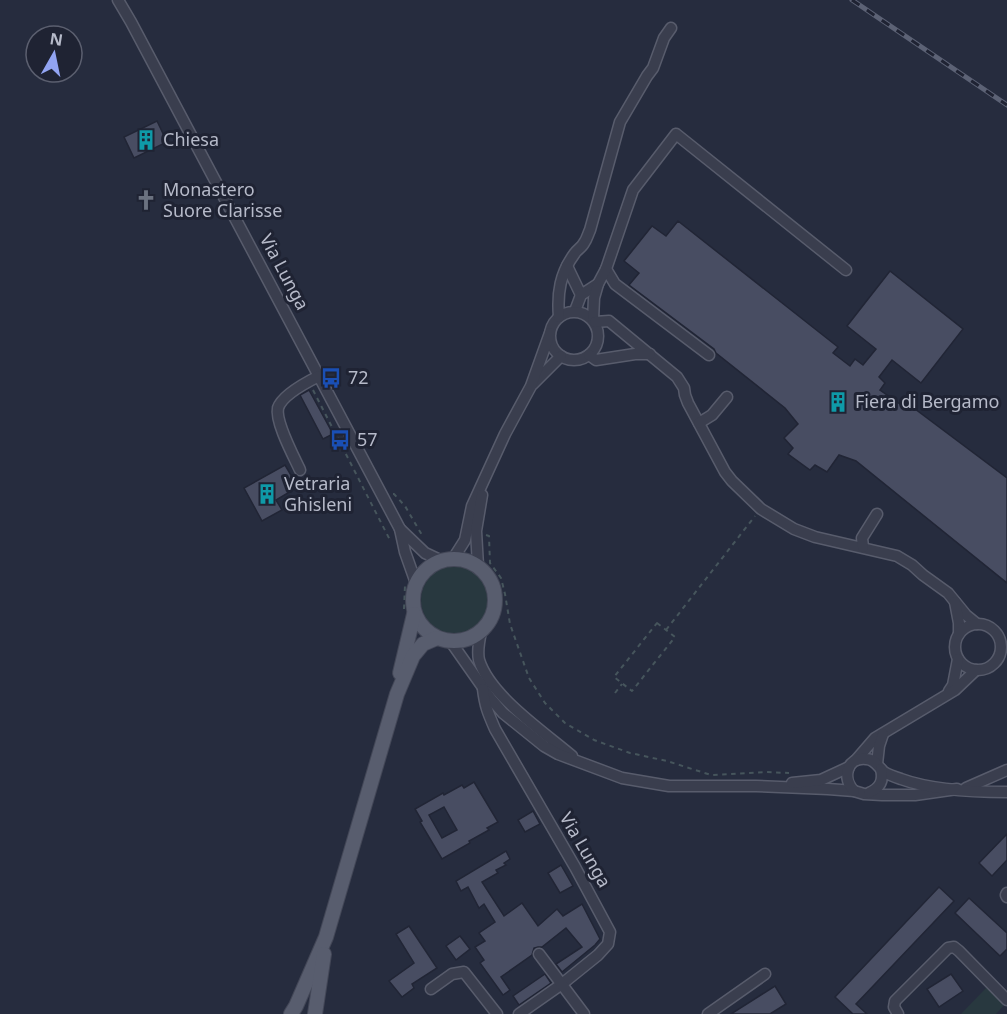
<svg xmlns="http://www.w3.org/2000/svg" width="1007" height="1014" font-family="'Noto Sans',sans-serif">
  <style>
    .green { fill: #28383f }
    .building { fill: #484d62; stroke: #212535; stroke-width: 1.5; fill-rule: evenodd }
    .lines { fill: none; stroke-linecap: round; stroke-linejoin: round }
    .minor-casing { stroke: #585c6c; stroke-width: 13 }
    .major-casing { stroke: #434757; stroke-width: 16 }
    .path { stroke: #46555c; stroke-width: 2; stroke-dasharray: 4.5 4.5; stroke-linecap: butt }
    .minor { stroke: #3a3e4e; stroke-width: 10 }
    .major { stroke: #585d6e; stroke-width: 14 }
    .rail-casing { stroke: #5c6275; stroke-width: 5 }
    .rail { stroke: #1f2333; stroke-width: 3; stroke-dasharray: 9; stroke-linecap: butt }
    .labels { text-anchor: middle; stroke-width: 6; stroke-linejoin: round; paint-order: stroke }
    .poi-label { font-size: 18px; fill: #b6bac9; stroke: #1f2333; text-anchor: start }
    .street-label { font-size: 18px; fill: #b6bac9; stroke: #1f2333 }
  </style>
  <rect width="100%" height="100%" fill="#262c3e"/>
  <g class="green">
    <circle cx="455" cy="600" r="34"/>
    <path d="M987,987l18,17 -9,10h-35z"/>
  </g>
  <g class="building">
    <path d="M157,121l10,21 -33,16 -10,-21z"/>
    <path d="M678,221l160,126 -5,6 17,13 5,-7 8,6 13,-16 -29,-23 43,-55 73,58 -42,54 -29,-23 -13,17 6,6 -5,7 20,14 3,-4 104,78v105l-151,-122 -17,-6 -12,17 -12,-7 -5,5 -22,-16 5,-6 -9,-10 14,-14 -13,-16 -69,-55 -2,-4 -85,-64 10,-12 -15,-12 28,-35 14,10z"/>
    <path d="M309,390l24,44 -10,5 -23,-44z"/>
    <path d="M285,465l13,22 -22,13 6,10 -20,11 -18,-33z"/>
    <path d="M474,782l24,40 -11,6 2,2 -20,11 1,2 -28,16 -22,-37 2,-1 -7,-12 28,-16 1,2 18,-10 2,3zM444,807l13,23 -15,8 -13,-23z"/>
    <path d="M533,811l7,13 -15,8 -7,-12z"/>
    <path d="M1007,834v26l-15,16 -13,-13z"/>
    <path d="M506,851l4,8 -6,4 2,2 -10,5 2,3 -16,9 22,34 18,-13 16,23 19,-17 6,7 19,-12 18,35 -5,6 -33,27 -6,-8 26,-17 -16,-19 -24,19h-4l-4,1 -2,7 -31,22 9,13 -7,5 -23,-32 4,-3 -9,-13 10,-6 -6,-8 16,-11 -11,-18 -5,4 -11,-21 -7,4 -5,-10z"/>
    <path d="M561,865l12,21 -13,7 -12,-20z"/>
    <path d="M939,887l15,14 -98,103 11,10h-14l-18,-17z"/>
    <path d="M969,898l38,35v16l-7,7 -45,-43z"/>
    <path d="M409,926l28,42 -25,16 2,4 -12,9 -13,-16 25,-18 -18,-29z"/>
    <path d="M460,936l10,13 -14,11 -10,-14z"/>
    <path d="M545,974l6,9 -32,22 -6,-9z"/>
    <path d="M951,974l12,17 -24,16 -12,-18z"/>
    <path d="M775,986l11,18 -16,10h-39z"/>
  </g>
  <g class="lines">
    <g class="minor-casing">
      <g id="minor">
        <path d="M118,0l13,22 269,507 5,23 11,31"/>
        <path d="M567,266l14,29"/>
        <path d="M606,269l9,15 94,71"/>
        <path d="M575,311l6,-16 17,-11"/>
        <circle cx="574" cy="336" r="24"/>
        <path d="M559,317c-2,-24 1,-44 16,-64 2,-3 7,-6 9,-10 3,-4 4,-9 6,-13l30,-108 27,-46 6,-8 11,-30 7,-10"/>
        <path d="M593,320l1,-22 4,-14 8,-15 27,-79 43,-56 170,136"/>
        <path d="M595,322l14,-1 68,56 7,11 1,7 3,8 37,69 7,9 29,28 33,20 21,8 82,19 15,9 11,10 25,18 18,22 11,9"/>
        <path d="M589,355l7,5 39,-6h15"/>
        <path d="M533,384l28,-28"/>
        <path d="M699,423l13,-8 15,-18"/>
        <path d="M300,470c-6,-13 -25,-48 -22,-62 4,-13 29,-26 41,-32"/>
        <path d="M400,529l25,24 17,8"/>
        <path d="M863,547l-1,-9 15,-24"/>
        <path d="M453,559l12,-19 7,-34 33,-72 26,-48 19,-53"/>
        <path d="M478,566l-2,-35 6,-36"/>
        <path d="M955,602l4,21v11"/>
        <circle cx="978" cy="647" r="23"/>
        <path d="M481,632c-2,9 -4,19 -2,28 11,36 65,72 93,96"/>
        <path d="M451,642l40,57 12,14 41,33 14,8 64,24 47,8h87l72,3 26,2 10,3 18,1h33l42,-6"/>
        <path d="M483,689c2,17 5,24 12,40l80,138 35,65 -2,12 -10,11 -36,29 -43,30"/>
        <path d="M949,691l4,-6 5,-26"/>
        <path d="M856,760l19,-22 80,-48 21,-20"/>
        <path d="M877,764l2,-18 4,-12"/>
        <path d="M792,783l29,-3 28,-13"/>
        <path d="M966,788l41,-18"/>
        <path d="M854,791c-12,-12 -8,-34 12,-32 9,0 12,8 18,13 5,3 11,5 17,7 30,11 74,13 106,13"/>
        <path d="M869,793c11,-5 15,-12 12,-24"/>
        <path d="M1007,893l-1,2 1,2"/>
        <path d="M539,954l45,60"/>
        <path d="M431,989l21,-15 12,-2 33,42"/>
        <path d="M708,1014l57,-40"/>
        <path d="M898,1014l-4,-7 1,-6 53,-53 6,-1 5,4 48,49"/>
      </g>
    </g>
    <g class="major-casing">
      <g id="major">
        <circle cx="454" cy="600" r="41"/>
        <path d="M400,673l14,-59"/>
        <path d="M291,1014l5,-8 30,-69 71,-243 16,-38 10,-12 14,-6"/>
        <path d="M315,1014l9,-60"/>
      </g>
    </g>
    <g class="path">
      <path d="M313,390l78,152"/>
      <path d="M393,494h1l11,12 17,29"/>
      <path d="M486,535l3,1 1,27 11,15 4,16 5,30 19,54 16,25 20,20 29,17 36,13 37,8 44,14 54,-3 24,1"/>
      <path d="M404,609l1,-24"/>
      <path d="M657,623l18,14 -43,54 -18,-14z"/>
      <path d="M666,630l89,-114"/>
      <path d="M615,693l7,-9"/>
    </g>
    <use href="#minor" class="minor"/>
    <use href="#major" class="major"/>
    <g class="rail-casing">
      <path id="rail" d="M852,0l155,105"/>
    </g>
    <use href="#rail" class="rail"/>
  </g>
  <defs>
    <g id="building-bare" transform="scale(1.62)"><path d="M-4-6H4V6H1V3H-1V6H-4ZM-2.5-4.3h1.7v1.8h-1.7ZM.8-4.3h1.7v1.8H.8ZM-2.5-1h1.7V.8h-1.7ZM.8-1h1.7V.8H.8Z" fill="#0f9aa8" stroke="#1f2333" stroke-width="2.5" paint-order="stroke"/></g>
    <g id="church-bare" transform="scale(1.62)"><path d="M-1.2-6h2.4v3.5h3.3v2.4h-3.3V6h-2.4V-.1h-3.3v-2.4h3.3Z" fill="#6b7280" stroke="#1f2333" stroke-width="2.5" paint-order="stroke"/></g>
    <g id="bus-bare" transform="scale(1.62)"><path d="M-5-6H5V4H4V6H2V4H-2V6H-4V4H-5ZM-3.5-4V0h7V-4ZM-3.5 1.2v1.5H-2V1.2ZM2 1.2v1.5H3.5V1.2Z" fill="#1a4fb4" stroke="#1f2333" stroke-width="2.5" paint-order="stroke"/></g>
  </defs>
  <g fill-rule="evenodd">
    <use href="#building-bare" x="146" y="140"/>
    <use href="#church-bare" x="146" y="200"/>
    <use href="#bus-bare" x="331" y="378"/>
    <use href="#building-bare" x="838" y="402"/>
    <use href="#bus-bare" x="340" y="440"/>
    <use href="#building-bare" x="267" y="494"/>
  </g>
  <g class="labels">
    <g class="poi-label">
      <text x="163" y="146">Chiesa</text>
      <text x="163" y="196">Monastero<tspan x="163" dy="21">Suore Clarisse</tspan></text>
      <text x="348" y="384">72</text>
      <text x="855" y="408">Fiera di Bergamo</text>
      <text x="357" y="446">57</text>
      <text x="284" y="490">Vetraria<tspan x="284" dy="21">Ghisleni</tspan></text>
    </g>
    <g class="street-label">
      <text transform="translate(284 272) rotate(62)" y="6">Via Lunga</text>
      <text transform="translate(585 850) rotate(60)" y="6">Via Lunga</text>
    </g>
  </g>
  <g transform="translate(54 54) rotate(9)"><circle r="28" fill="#1f2333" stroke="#5b5f6f" stroke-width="1.5"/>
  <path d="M0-4.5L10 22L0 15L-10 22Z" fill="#92a4f2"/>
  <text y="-9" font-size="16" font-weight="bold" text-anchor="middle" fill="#b6bac9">N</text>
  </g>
</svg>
